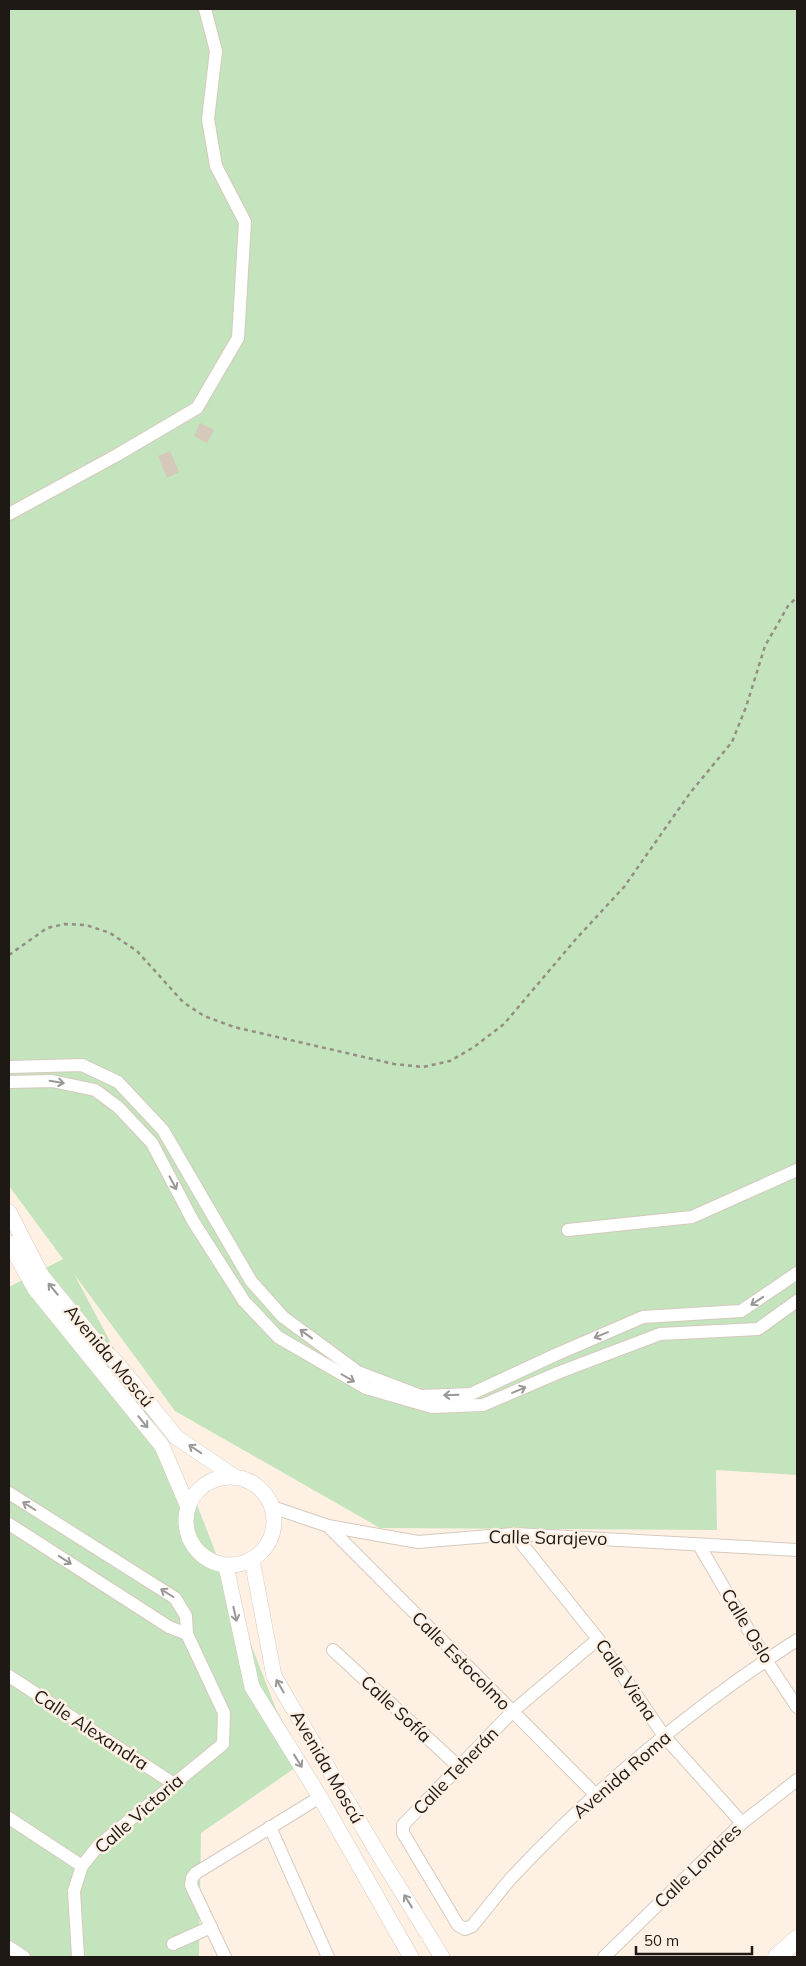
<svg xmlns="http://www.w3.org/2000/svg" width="806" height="1966" font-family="Mulish,sans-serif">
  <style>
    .green { fill: #c3e4bc }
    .building { fill: #d5c9bc }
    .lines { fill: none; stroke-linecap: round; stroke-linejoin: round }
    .minor-casing { stroke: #d6c9bd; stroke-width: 14 }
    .tertiary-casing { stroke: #d6c9bd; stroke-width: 16 }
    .secondary-casing { stroke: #d6c9bd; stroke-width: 19 }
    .path { stroke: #968d84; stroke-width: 2.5; stroke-dasharray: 4 4; stroke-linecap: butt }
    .minor { stroke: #fff; stroke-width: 12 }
    .tertiary { stroke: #fff; stroke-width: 15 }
    .secondary { stroke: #fff; stroke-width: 18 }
    .oneway { stroke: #9a9896 }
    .labels { text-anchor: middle; stroke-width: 5; stroke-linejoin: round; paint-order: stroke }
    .street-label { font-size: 18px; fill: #1e1915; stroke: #fef1e4 }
  </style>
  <rect width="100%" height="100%" fill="#fef1e4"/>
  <path class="green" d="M9,9h788v1466l-81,-5 1,60 -337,-2 -205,-117 -101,-137 122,228 80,207 29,52 -104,72 -2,124h-190v-670l54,-28 -54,-73z"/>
  <g class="building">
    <path d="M200,423l14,7 -7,13 -13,-7z"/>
    <path d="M170,451l9,21 -12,6 -9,-22z"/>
  </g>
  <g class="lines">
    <g class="minor-casing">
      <g id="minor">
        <path d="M9,514l108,-59 80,-47 41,-70 7,-116 -29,-56 -8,-47 8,-68 -11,-42"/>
        <path d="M9,1067l73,-2 36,17 45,48 88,151 32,36 75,55 63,24 50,-2 84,-39 88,-38 98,-6 56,-38"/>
        <path d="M9,1082l43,-1 43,9 23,17 34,36 41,78 51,80 34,36 88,51 66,19 51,-2 77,-33 100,-38 98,-5 39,-28"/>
        <path d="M568,1230l124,-13 105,-47"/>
        <path d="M9,1493l166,105 11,18 1,18 37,79 -1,31 -125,102 -16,20 -8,25 4,66"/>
        <path d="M272,1507l56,19 90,16 96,-8 283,16"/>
        <path d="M9,1524l160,103 18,7"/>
        <path d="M328,1526l268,269"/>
        <path d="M514,1534l84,105 66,97 78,87"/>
        <path d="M699,1545l67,115 31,47"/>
        <path d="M598,1639l-86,73 -109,113v8l55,92 7,4 7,-3c15,-17 28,-36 43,-52 82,-87 182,-170 282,-234"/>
        <path d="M333,1650l127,118"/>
        <path d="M9,1676l165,108"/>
        <path d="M9,1818l73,48"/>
        <path d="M270,1827l58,130"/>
        <path d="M173,1944l38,-17"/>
        <path d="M9,1947l15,10"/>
        <path d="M225,1957l-34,-72 1,-7 4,-5 124,-76"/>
        <path d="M604,1957l138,-134 55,-43"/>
      </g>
    </g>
    <g class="tertiary-casing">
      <g id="tertiary">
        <path d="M9,1212l33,64 59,72 16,15 59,74 59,40"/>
        <path d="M9,1243l26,46 127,157 26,61"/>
        <circle cx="230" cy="1521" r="44"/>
        <path d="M252,1560l22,116 105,179 63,102"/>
        <path d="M226,1566l26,121 68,110 91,160"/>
      </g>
    </g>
    <g class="secondary-casing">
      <path id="secondary" d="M777,1957l20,-18"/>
    </g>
    <path class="path" d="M9,955l38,-27 18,-4 21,1 24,8 27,18 46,51 21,14 30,11 160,37 29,3 27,-6 24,-14 30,-23 72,-85 48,-52 66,-94 42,-51 14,-35 19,-61 23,-40 9,-9"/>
    <use href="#minor" class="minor"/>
    <use href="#tertiary" class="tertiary"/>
    <use href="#secondary" class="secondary"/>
  </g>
  <defs><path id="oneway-shaft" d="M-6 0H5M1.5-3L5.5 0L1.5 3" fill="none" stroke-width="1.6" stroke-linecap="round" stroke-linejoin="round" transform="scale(1.25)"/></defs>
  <g class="oneway">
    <use href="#oneway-shaft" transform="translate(57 1082) rotate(9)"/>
    <use href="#oneway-shaft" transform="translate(173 1183) rotate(62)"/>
    <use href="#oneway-shaft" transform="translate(53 1289) rotate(-130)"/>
    <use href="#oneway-shaft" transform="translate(757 1301) rotate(146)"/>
    <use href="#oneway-shaft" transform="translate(306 1334) rotate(-144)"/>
    <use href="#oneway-shaft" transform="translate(601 1335) rotate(157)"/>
    <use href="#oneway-shaft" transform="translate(348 1378) rotate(30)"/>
    <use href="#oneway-shaft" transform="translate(519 1390) rotate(-23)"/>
    <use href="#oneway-shaft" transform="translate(451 1395) rotate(178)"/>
    <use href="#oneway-shaft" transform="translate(143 1422) rotate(51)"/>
    <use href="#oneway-shaft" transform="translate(195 1449) rotate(-146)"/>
    <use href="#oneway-shaft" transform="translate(29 1506) rotate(-148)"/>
    <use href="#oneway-shaft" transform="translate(65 1560) rotate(33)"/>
    <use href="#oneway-shaft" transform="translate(167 1593) rotate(-148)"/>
    <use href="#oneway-shaft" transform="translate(235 1614) rotate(77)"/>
    <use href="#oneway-shaft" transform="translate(280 1686) rotate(-120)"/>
    <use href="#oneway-shaft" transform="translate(298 1761) rotate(58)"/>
    <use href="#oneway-shaft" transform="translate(408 1901) rotate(-122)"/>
  </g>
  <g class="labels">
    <g class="street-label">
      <text transform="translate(109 1356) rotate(50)" y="6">Avenida Moscú</text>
      <text transform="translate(548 1538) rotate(1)" y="6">Calle Sarajevo</text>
      <text transform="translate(747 1626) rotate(59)" y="6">Calle Oslo</text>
      <text transform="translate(461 1661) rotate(45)" y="6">Calle Estocolmo</text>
      <text transform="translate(626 1680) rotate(56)" y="6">Calle Viena</text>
      <text transform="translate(396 1709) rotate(43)" y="6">Calle Sofía</text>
      <text transform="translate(91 1730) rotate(33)" y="6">Calle Alexandra</text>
      <text transform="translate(327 1767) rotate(60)" y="6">Avenida Moscú</text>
      <text transform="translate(456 1771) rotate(-46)" y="6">Calle Teherán</text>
      <text transform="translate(622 1775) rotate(-41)" y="6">Avenida Roma</text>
      <text transform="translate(139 1814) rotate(-41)" y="6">Calle Victoria</text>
      <text transform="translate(698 1866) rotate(-44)" y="6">Calle Londres</text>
    </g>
  </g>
  <rect width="806" height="1966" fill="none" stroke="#1e1915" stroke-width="20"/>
  <path d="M636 1946v8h116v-8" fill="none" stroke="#1e1915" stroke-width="2.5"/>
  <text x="644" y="1946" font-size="15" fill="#1e1915" stroke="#fef1e4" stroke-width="4" paint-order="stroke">50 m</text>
</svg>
